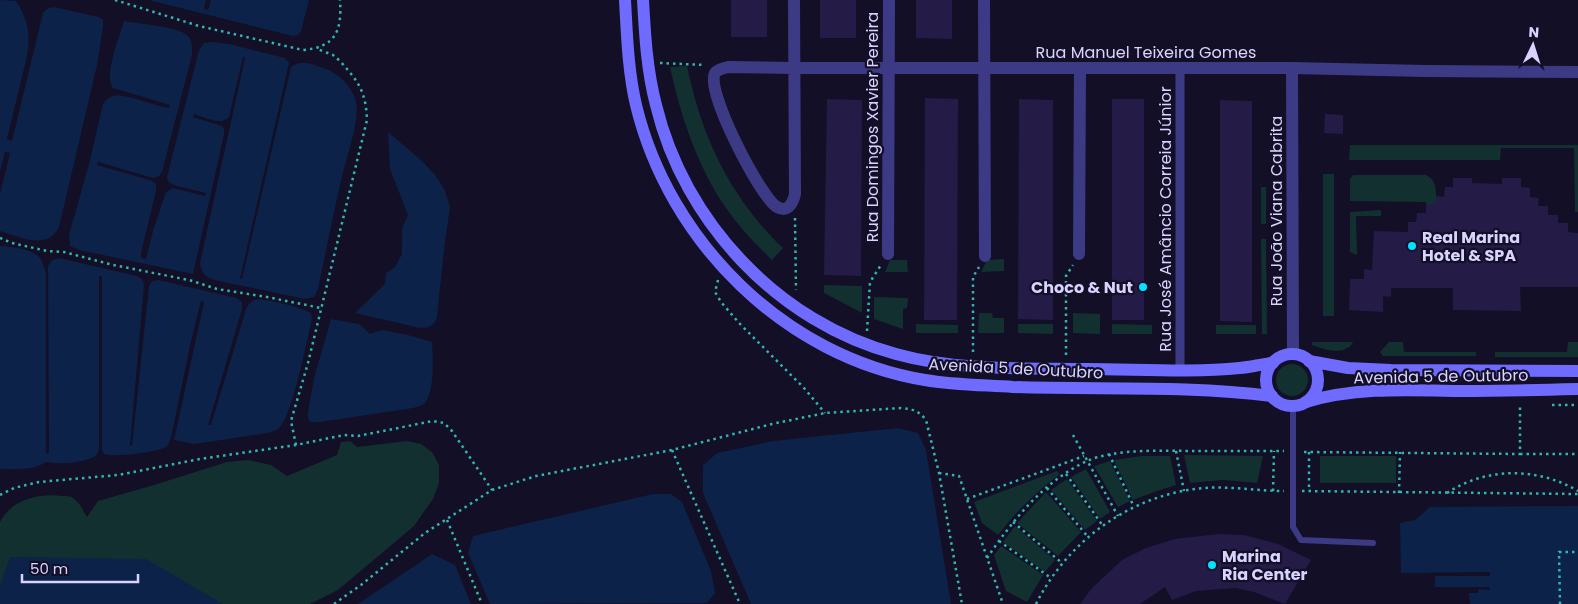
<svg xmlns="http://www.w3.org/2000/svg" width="1578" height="604" font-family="Poppins,sans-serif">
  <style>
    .green { fill: #12302f }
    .water { fill: #0c2248 }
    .building { fill: #241b47 }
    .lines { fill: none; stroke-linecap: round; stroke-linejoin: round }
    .path { stroke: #2fb8b0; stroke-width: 2.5; stroke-dasharray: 2.5 4; stroke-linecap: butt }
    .service { stroke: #3d3a85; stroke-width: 6 }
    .pedestrian { stroke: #3d3a85; stroke-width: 9 }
    .minor { stroke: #3d3a85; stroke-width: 12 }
    .secondary { stroke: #6f6bff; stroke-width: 12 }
    .poi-dot { fill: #00e5ff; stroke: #130f26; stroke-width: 2 }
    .labels { text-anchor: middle; stroke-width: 4.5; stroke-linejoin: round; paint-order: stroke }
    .street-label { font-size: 16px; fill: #d9d4ff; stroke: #130f26 }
    .poi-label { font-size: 16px; font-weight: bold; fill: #d9d4ff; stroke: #130f26; text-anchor: start }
  </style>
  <rect width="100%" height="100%" fill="#130f26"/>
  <g class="green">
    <path d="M687,66c15,72 43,131 96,182l-11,12c-17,-16 -33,-33 -46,-52 -29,-42 -45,-91 -56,-141z"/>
    <path d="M1350,145h228v67h-3l-1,-64h-73l-1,12h-151z"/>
    <rect x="1323" y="174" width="11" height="142"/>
    <path d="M1353,175h73c12,6 10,18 10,29h-10v-2l-76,-1v-22z"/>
    <rect x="1261" y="187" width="5" height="37"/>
    <path d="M1381,210v6h-25l1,39 -7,-3v-40z"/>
    <path d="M1261,239h5l1,95h-5z"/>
    <path d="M1004,259v12l-23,1 6,-12z"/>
    <path d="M890,260h17l1,12h-23z"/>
    <path d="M824,285l38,1v27l-38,-20z"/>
    <path d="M874,297l34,1 -1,10 -4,1v20l-29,-10z"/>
    <path d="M979,313h13l1,5h11v15h-26z"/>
    <path d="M1073,313l27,1v20l-27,-1z"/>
    <path d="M916,324l42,1v8h-42z"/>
    <path d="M1018,324h35v10l-35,-1z"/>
    <path d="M1112,324l40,1v9h-40z"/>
    <rect x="1216" y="325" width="40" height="9"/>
    <path d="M1313,342h38l2,1c-10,13 -27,7 -41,2v-2z"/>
    <path d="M1389,342h14l1,10h72v4h-93l-3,-4z"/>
    <path d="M1568,342h10v15h-83v-5h72z"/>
    <circle cx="1292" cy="380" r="16"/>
    <path d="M350,441l7,6 50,-6 14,3 11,8 7,13v18l-6,16 -19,27 -76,64 -28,14h-90l-220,-12v-70c11,-22 39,-29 62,-26 4,0 8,0 11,2 7,5 10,12 14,19l11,-16 56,-16 73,-23 21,-2 23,5 16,11 50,-21 4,-13z"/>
    <path d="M1184,455l79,1 -6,27 -34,-3 -33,3z"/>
    <path d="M1142,456h28l6,29 -22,7 -21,8 -19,-40z"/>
    <rect x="1320" y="456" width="76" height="27"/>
    <path d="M1110,461l20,40 -12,6 -24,-41z"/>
    <path d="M1086,469l24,43 -10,7 -29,-42z"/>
    <path d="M1057,471l3,3c-24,18 -44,38 -62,61l-16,-12 -8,-21z"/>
    <path d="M1067,479l30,42 -12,9 -34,-40z"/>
    <path d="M1046,492l35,40 -23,24 -41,-33z"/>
    <path d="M1015,526l40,34 -10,12 -42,-30z"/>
    <path d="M1001,546l42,29 -16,27 -21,-11 -12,-36z"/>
  </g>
  <g class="water">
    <path d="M0,0l16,1c12,18 15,33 11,55l-20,83 5,2 31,-128 4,-4 6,-2 46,10 4,3v7l-6,38 -38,162c-12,24 -39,10 -59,4v-37l10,-41 -5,-1 -5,20z"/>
    <path d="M149,0h57l-2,9 4,1 3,-10h98l-8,31 -3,4 -5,1z"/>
    <path d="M124,21c15,3 54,5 64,15 5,5 4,12 4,19l-30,117 -3,4 -6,2 -55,-16 -1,3 56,16 3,4v6l-15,62v5l5,1 7,-28 13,-39 7,-4 32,8 1,-3 -33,-8 -5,-4 -1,-4 32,-127 5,-7 10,-1 15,2 56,14 4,5 -49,216h2l49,-212c10,-8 22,-3 32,1 15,4 30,19 33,34 4,19 -10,56 -14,75 -9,37 -16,75 -24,112l-4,8 -9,2 -91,-19c-9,-4 -12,-6 -14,-17l45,-205 -2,-1 -14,60c-8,9 -25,0 -35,-3l-1,3 29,9 2,3v5l-31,140 -114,-24 -9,-4 -1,-11 20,-71 14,-60c3,-4 5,-6 10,-8 12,-3 42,10 56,12l1,-3 -57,-17c-10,-11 7,-53 11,-67z"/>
    <path d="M388,132l35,30 13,14 9,15 5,16 -6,42 -7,68c-2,8 -8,11 -17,11l-65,-15 30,-29 1,-11 9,-6 7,-13v-26l6,-13 -18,-46z"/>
    <path d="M0,246c12,1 31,2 40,12 3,4 5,11 6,16v180l3,-1 -1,-187 4,-6 7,-2 78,18 5,3 2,6 -14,161 2,-1 17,-159 3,-5 6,-1 79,18 5,4v7l-34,116h3l35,-116c2,-4 4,-7 8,-9 8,-3 50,8 57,13l1,6c-5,20 -20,99 -33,109 -3,3 -8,4 -11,5l-74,11 -20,-4 30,-138 -3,-1 -10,40 -20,97c-2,3 -2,6 -4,8 -6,6 -55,12 -63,8l-2,-5v-173h-3v173l-3,7c-14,7 -35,9 -50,6 -13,9 -31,7 -46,7z"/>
    <path d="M331,319l28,5 11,10 12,-4 26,5 24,7c1,14 3,52 -8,62 -3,2 -8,3 -11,4l-93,14h-10l-2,-4v-6l6,-34z"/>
    <path d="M898,428l20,5 8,17 25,154h-200l-48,-111v-28l14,-12 56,-12z"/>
    <path d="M653,494h18l11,8 29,69 4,22 -8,10 -217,1 -22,-51 5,-17z"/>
    <path d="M1578,506v98h-108l-1,-11h9v-4l12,1v-3h-55v-11h55v-4l-89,1 -1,-50 15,-3 15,-13z"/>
    <path d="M432,554l23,11 16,39h-113z"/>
    <path d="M10,557l136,2 77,45h-223v-18z"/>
  </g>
  <g class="building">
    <rect x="731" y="0" width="36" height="37"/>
    <rect x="820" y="0" width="36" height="38"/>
    <path d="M916,0h36v39l-36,-1z"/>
    <path d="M925,98l33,1 -1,221h-33z"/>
    <path d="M827,99l35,1 -1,176 -37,-1z"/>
    <path d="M1019,99l34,1v220l-35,-1z"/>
    <rect x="1112" y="99" width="32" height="221"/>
    <path d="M1220,100l32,1v221l-32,-1z"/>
    <path d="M1325,114l18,1v19l-19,-1z"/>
    <path d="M1453,178h19v5l30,1v-6h19v9l9,1v9l9,1 -1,8h10v9h10v8h10v9l10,1v54h-58l1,24 -68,-1v-22h-62v9l-8,-1v16l-34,-2 1,-31h14v-10l8,1 2,-39 34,1v-10h8l1,-9h9v-9h10v-8l8,1 1,-10h8z"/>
    <path d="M1218,534l26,1 34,9 33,16 -26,44 -31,-12 -18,-4 -40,3 -24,9 -7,-13 -25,17h-60l12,-16 30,-28 24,-12 29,-9z"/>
  </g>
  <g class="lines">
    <g class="path">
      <path d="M115,0l84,26 104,24c33,-3 39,-19 37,-50"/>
      <path d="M660,63l45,2"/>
      <path d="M795,218l1,72"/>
      <path d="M0,238l12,5 35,8 17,1 49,13 76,15 28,9 50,8 54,11"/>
      <path d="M718,280l-3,12 6,10 18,21 65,65 21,25"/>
      <path d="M867,331l3,-49 11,-17"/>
      <path d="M973,352v-75l6,-10"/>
      <path d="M1066,355v-79l7,-11"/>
      <path d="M1552,405h26"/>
      <path d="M1073,435l45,81"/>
      <path d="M296,445l-5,-24 17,-58 59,-243c-1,-22 -5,-34 -20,-51 -4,-5 -9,-10 -14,-14 -5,-2 -11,-4 -15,-6"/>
      <path d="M672,450l68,154"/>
      <path d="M1176,451l8,40"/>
      <path d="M1304,452l216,2v-49"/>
      <path d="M1309,452v38"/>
      <path d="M1109,454l25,53"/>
      <path d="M1520,454h58"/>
      <path d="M939,473l20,3 44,128"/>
      <path d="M1066,474l37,52"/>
      <path d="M1047,488l41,49"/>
      <path d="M1273,491l1,-40"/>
      <path d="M1302,491l276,3"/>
      <path d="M1399,493l1,-41"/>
      <path d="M1447,493c39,-26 91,-26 131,-2"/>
      <path d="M0,495l14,-7 25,-6 79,-7 82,-16 96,-14 48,-10 14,1 75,-15 11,2 8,8 40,59"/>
      <path d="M967,499l117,-43"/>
      <path d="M447,520l35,84"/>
      <path d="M1013,522l49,41"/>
      <path d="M999,541l52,37"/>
      <path d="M987,558c26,-38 57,-77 100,-97 30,-13 77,-10 109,-10 29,0 59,0 88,0"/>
      <path d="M334,604l27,-19 64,-52 67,-43 44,-14 136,-26 100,-26 53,-11 76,-5c12,1 18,3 25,12l13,53 23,131"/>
      <path d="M1036,604c32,-64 96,-110 168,-116 27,-2 53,3 80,3"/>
      <path d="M1560,604l-1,-52h19"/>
    </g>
    <path class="service" d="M1293,406v121l8,13 72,3"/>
    <path class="pedestrian" d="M1180,67v303"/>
    <g class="minor">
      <path d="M794,0l1,194c-2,9 -7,19 -18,13 -17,-10 -72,-117 -62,-134 3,-4 9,-5 14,-6l65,1h498l134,3 152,1"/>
      <path d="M984,0l1,256"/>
      <path d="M1292,68l1,286"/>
      <path d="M888,254l1,-254"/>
      <path d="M1079,254l1,-186"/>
    </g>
    <g class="secondary">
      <path d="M625,0c2,35 3,71 11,105 33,137 149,252 289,275 29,5 59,5 88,7 86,3 173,-2 259,9"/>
      <path d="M643,0c2,36 4,71 13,105 28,117 123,218 240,249 61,17 127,14 190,15 50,0 104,4 154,-1 11,-1 22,-4 33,-5"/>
      <circle cx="1292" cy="380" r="26"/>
      <path d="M1309,361l39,7 43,2 187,1"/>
      <path d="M1306,402c50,-15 102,-12 154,-11 39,0 79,-1 118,-2"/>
    </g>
  </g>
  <g class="poi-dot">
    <circle cx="1412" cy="246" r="5"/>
    <circle cx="1143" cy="287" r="5"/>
    <circle cx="1212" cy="565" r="5"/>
  </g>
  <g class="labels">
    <g class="street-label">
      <text x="1146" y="58">Rua Manuel Teixeira Gomes</text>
      <text transform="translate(872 127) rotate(-90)" y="6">Rua Domingos Xavier Pereira</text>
      <text transform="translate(1276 211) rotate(-90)" y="6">Rua João Viana Cabrita</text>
      <text transform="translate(1165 219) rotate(-90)" y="6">Rua José Amâncio Correia Júnior</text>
      <text transform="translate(1016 368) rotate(3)" y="6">Avenida 5 de Outubro</text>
      <text transform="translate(1441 376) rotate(-1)" y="6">Avenida 5 de Outubro</text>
    </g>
    <g class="poi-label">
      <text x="1422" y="243">Real Marina<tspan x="1422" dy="18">Hotel &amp; SPA</tspan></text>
      <text x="1133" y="293" text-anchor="end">Choco &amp; Nut</text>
      <text x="1222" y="562">Marina<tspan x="1222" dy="18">Ria Center</tspan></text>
    </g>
  </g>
  <g transform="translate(1533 45) rotate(4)" stroke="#130f26" stroke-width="4" paint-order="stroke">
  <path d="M0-4L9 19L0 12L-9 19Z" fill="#d9d4ff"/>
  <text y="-8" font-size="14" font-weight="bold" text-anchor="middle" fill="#d9d4ff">N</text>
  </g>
  <path d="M22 574v8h116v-8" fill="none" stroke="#d9d4ff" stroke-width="2.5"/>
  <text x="30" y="574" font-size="15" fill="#d9d4ff" stroke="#130f26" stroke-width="4" paint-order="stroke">50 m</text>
</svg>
